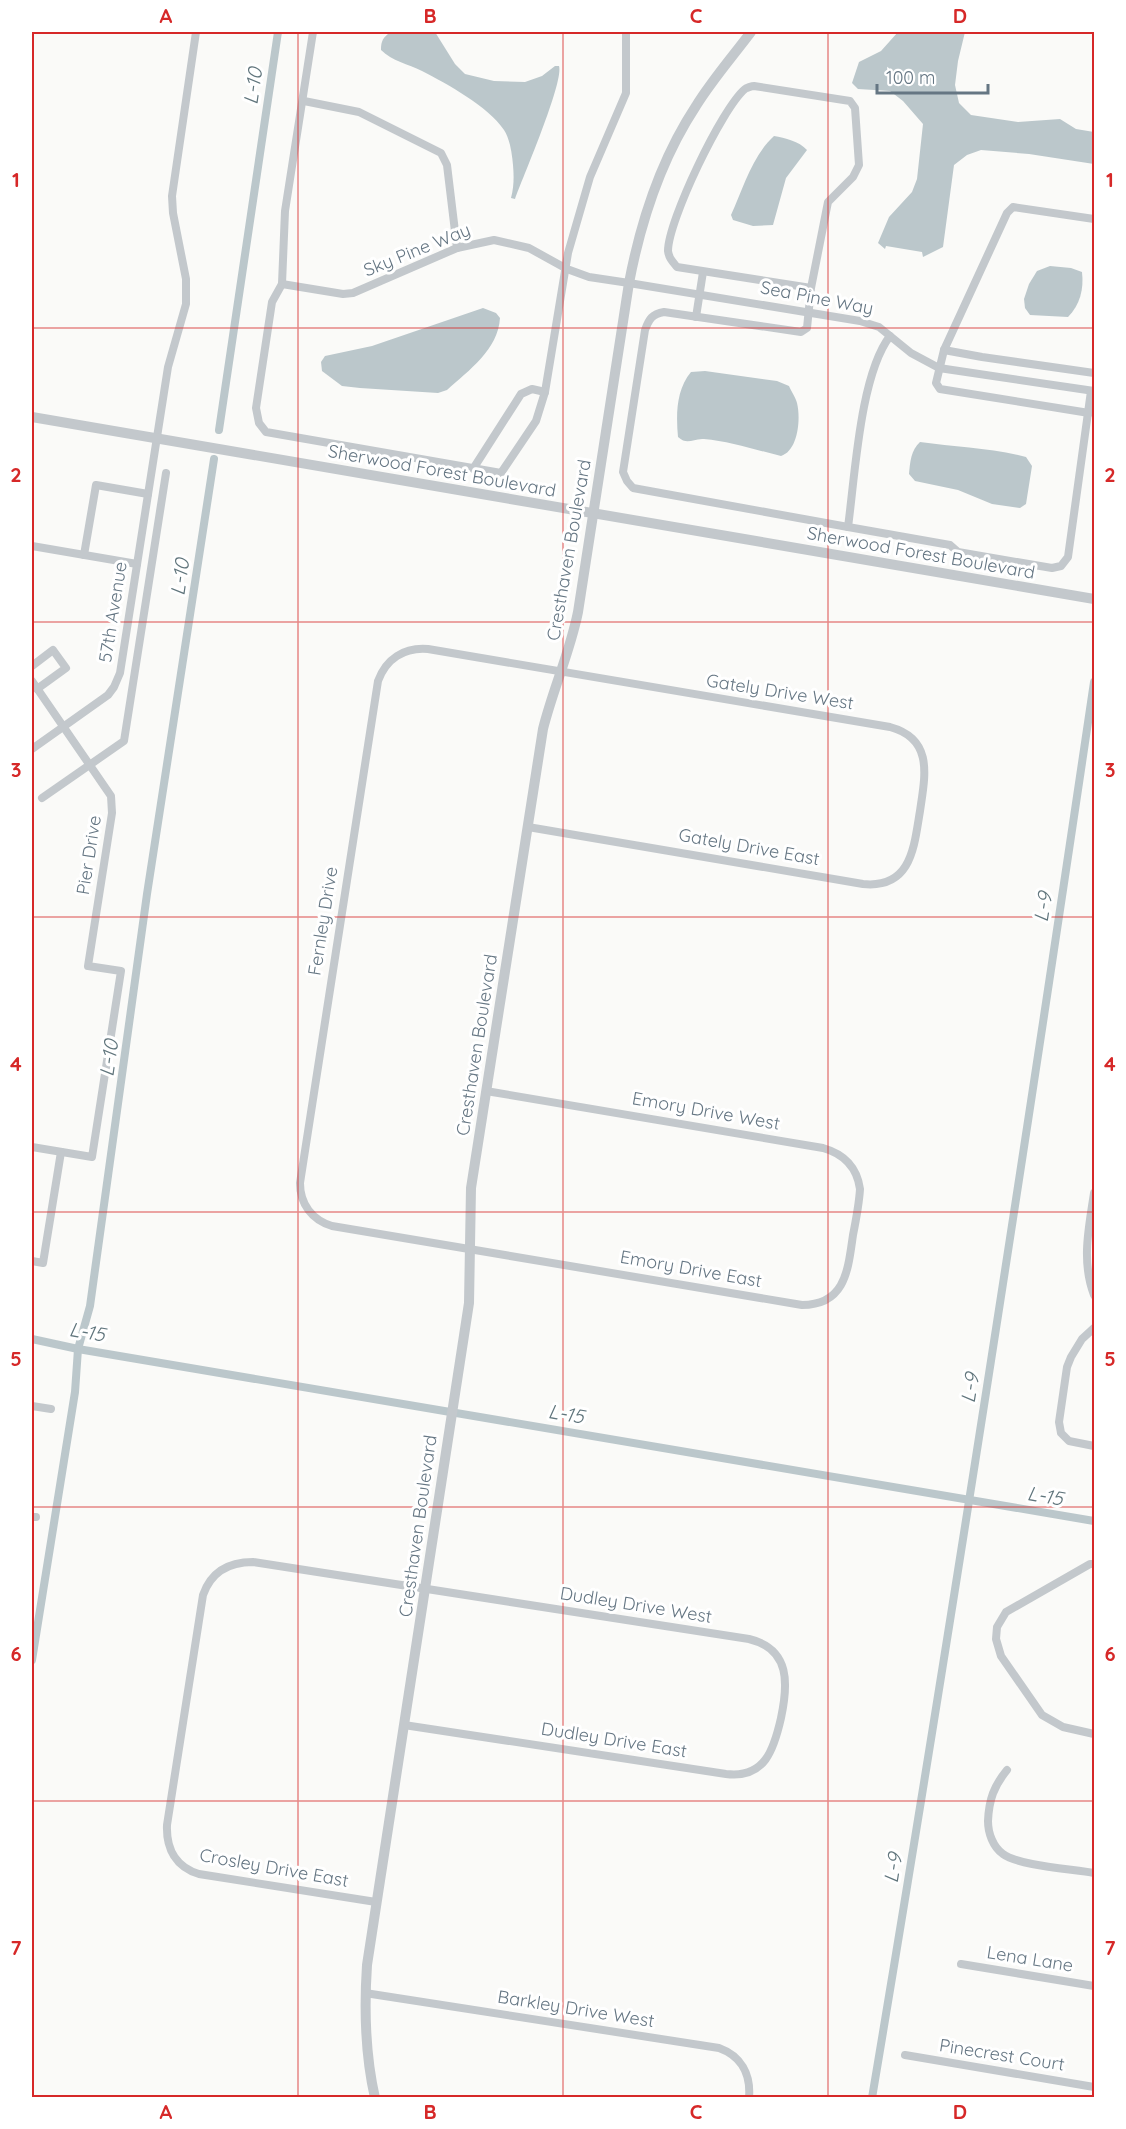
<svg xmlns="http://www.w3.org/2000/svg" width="1126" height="2129" font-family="Quicksand,sans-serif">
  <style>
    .water { fill: #bbc7cb }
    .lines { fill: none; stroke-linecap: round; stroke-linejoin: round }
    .canal { stroke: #bbc7cb; stroke-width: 8 }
    .minor { stroke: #c3c8cc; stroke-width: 8 }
    .tertiary { stroke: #c3c8cc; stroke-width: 10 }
    .grid { fill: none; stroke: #d62828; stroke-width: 1.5; stroke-opacity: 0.55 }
    .labels { text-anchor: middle; stroke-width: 6; stroke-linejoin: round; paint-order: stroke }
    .street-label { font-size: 18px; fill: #657683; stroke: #fff }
    .water-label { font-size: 20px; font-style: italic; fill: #60757c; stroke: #fff }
    .neatline { fill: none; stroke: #d62828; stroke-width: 2 }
    .grid-label { font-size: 20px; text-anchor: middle; font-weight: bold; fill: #d62828 }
  </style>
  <rect width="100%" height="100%" fill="#fafaf8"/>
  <g class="water">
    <path d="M391,32h44l20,32 10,10 29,7 31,1 17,-6 13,-10h4c5,16 -36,111 -44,133l-4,-1c3,-11 3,-22 2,-33 -1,-11 -3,-26 -9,-35 -16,-24 -57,-46 -82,-59 -14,-7 -30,-10 -41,-21 0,-9 2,-13 10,-18z"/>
    <path d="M898,32h67l-7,29 -3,24 4,18 12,12 47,7 42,-3 16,10 18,3v32l-65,-10 -48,-4 -14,5 -13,10 -11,82 -20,10 -1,-5 -36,-6 -1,3 -7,-6 11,-26 23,-25 5,-13 6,-55 -20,-23 -13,-10 -32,-2 -6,-6 7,-21 22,-11z"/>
    <path d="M774,136c11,2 25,5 33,14l-21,28 -13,47 -20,1 -20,-6 -2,-5c12,-26 21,-59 43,-79z"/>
    <path d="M1050,266l21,2 11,4c2,17 -2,33 -14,45l-38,-2 -5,-7 -1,-9 5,-15 8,-13z"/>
    <path d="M483,308l13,5 4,5c-2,32 -31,52 -53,72l-9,3 -78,-5 -18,-2 -20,-15 -1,-9 4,-6 47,-10z"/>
    <path d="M705,371l72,10 12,5c2,5 7,12 8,17 4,16 1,48 -16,53 -25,-6 -52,-15 -77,-17 -11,-1 -16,7 -26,-2 -2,-22 -2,-47 13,-65z"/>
    <path d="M920,442c35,5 72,6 106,15l6,9 -6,38 -6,4 -28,-4 -34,-14 -43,-9 -6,-7c1,-12 2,-24 11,-32z"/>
  </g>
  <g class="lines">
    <g class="canal">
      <path d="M219,430l59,-398"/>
      <path d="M32,1339l46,10 1016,172"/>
      <path d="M32,1660l43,-268 3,-43 12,-43 57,-412 67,-435"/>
      <path d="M872,2098c79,-471 152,-943 222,-1416"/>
    </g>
    <g class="minor">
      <path d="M313,32l-28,179 -3,73 -10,18 -16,106 3,15 7,9 235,41 35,-52 9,-29 23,-139 22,-76 36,-84v-61"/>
      <path d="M304,101l55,11 82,41 6,12 10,83"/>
      <path d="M282,284l61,10 10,-1 104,-45 37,-8 35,8 38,21 22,8 40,6 231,38 19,6 32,26 28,15 155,23"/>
      <path d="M811,288l-134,-21c-5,-6 -8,-9 -9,-16 0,-30 54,-143 77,-162 1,-1 7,-3 9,-3l96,15 5,7 4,57 -6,12 -25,25 -17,86 -4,40 -6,4 -137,-20c-12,2 -15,7 -19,18l-22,142 4,9 6,7 215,39"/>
      <path d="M696,317l7,-45"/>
      <path d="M890,336c-30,39 -35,140 -42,191l102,18 8,7 94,16 9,-2 7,-9 23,-166"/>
      <path d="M944,350l38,7 112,16"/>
      <path d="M1089,413l-149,-24 -4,-6 8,-33 63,-137 6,-6 81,12"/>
      <path d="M473,469l48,-75 11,-5 13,3"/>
      <path d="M32,546l105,18"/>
      <path d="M84,555l12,-70 52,9"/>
      <path d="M32,666l21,-16 13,18 -29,21"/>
      <path d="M32,681l79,115 1,17 -24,153 33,5 -29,186 -60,-10"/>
      <path d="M32,749l76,-54 6,-8 6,-14 48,-306 18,-63v-25l-13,-66 -1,-17 24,-164"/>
      <path d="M42,798l82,-57 42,-268"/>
      <path d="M486,1091l337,57c21,6 34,19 37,41 -1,16 -4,31 -7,46 -5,34 -7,70 -51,70l-470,-79c-20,-6 -32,-22 -32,-43l78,-502c8,-22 26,-34 50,-32l462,78c44,12 35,49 30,84 -6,35 -8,78 -57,73l-335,-57"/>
      <path d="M1094,1193c-5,34 -13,68 0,102"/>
      <path d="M32,1261l11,2 18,-111"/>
      <path d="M1094,1328l-12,11 -11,18 -4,10 -8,55 2,11 8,8 25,5"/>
      <path d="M32,1406l19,3"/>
      <path d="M32,1517h4"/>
      <path d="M1094,1564h-4l-84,48 -9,15 -1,12 5,17 41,59 21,12 31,7"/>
      <path d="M1007,1770c-13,16 -18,29 -19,51 0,12 5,26 15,33 16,12 70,15 91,19"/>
      <path d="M376,1902l-177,-28c-23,-7 -33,-25 -32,-49l36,-230c8,-23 26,-33 50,-33l496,77c42,10 39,46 32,79 -7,31 -16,61 -55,56l-322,-49"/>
      <path d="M961,1964l133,22"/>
      <path d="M365,1993l354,55c22,8 32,26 30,50"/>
      <path d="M905,2055l189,32"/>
    </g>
    <g class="tertiary">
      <path d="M32,417l1062,182"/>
      <path d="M375,2098c-10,-44 -11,-88 -8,-133l102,-662 2,-115 72,-459c10,-40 27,-77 35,-117l51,-329c12,-63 32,-124 67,-177 16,-26 37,-50 55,-74"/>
    </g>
  </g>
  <path class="grid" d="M298,32v2066M563,32v2066M828,32v2066M32,328h1062M32,622h1062M32,917h1062M32,1212h1062M32,1507h1062M32,1801h1062"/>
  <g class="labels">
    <g class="street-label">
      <text transform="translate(417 250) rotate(-22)" y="6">Sky Pine Way</text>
      <text transform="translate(817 298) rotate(11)" y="6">Sea Pine Way</text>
      <text transform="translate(442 471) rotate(10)" y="6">Sherwood Forest Boulevard</text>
      <text transform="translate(569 550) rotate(-80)" y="6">Cresthaven Boulevard</text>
      <text transform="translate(921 553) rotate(10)" y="6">Sherwood Forest Boulevard</text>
      <text transform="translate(113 612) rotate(-81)" y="6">57th Avenue</text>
      <text transform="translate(780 692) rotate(9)" y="6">Gately Drive West</text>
      <text transform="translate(749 847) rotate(10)" y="6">Gately Drive East</text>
      <text transform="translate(89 855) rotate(-81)" y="6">Pier Drive</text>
      <text transform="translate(323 921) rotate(-81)" y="6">Fernley Drive</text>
      <text transform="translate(477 1045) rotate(-81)" y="6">Cresthaven Boulevard</text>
      <text transform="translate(706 1111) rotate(10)" y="6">Emory Drive West</text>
      <text transform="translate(691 1269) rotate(10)" y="6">Emory Drive East</text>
      <text transform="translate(418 1526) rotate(-82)" y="6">Cresthaven Boulevard</text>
      <text transform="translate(636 1605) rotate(9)" y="6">Dudley Drive West</text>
      <text transform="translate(614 1740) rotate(9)" y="6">Dudley Drive East</text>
      <text transform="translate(274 1868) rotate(10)" y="6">Crosley Drive East</text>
      <text transform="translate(1030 1959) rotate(9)" y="6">Lena Lane</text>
      <text transform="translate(576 2009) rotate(9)" y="6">Barkley Drive West</text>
      <text transform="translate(1002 2055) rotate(9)" y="6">Pinecrest Court</text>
    </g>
    <g class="water-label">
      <text transform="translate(253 86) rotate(-82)" y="7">L-10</text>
      <text transform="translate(180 577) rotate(-82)" y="7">L-10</text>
      <text transform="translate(1043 907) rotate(-81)" y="7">L-9</text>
      <text transform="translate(109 1058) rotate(-82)" y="7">L-10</text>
      <text transform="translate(87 1332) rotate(10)" y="7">L-15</text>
      <text transform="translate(970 1388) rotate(-81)" y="7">L-9</text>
      <text transform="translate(566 1414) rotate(10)" y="7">L-15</text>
      <text transform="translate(1045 1496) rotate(10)" y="7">L-15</text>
      <text transform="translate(893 1868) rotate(-81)" y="7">L-9</text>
    </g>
  </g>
  <rect width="1126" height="2129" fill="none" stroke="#ffffff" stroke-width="66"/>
  <path d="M877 84v9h111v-9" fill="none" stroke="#657683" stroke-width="3"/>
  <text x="886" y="84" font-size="18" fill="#657683" stroke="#ffffff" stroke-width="4.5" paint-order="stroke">100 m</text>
  <rect x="33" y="33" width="1060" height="2063" class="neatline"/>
  <g class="grid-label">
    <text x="166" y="23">A</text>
    <text x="430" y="23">B</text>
    <text x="696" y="23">C</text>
    <text x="960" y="23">D</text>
    <text x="16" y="187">1</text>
    <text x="1110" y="187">1</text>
    <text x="16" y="482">2</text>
    <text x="1110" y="482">2</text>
    <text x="16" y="777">3</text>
    <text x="1110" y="777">3</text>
    <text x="16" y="1071">4</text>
    <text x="1110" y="1071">4</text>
    <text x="16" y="1366">5</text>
    <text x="1110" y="1366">5</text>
    <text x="16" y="1661">6</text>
    <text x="1110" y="1661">6</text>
    <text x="16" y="1955">7</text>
    <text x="1110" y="1955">7</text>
    <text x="166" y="2119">A</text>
    <text x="430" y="2119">B</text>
    <text x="696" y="2119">C</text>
    <text x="960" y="2119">D</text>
  </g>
</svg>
